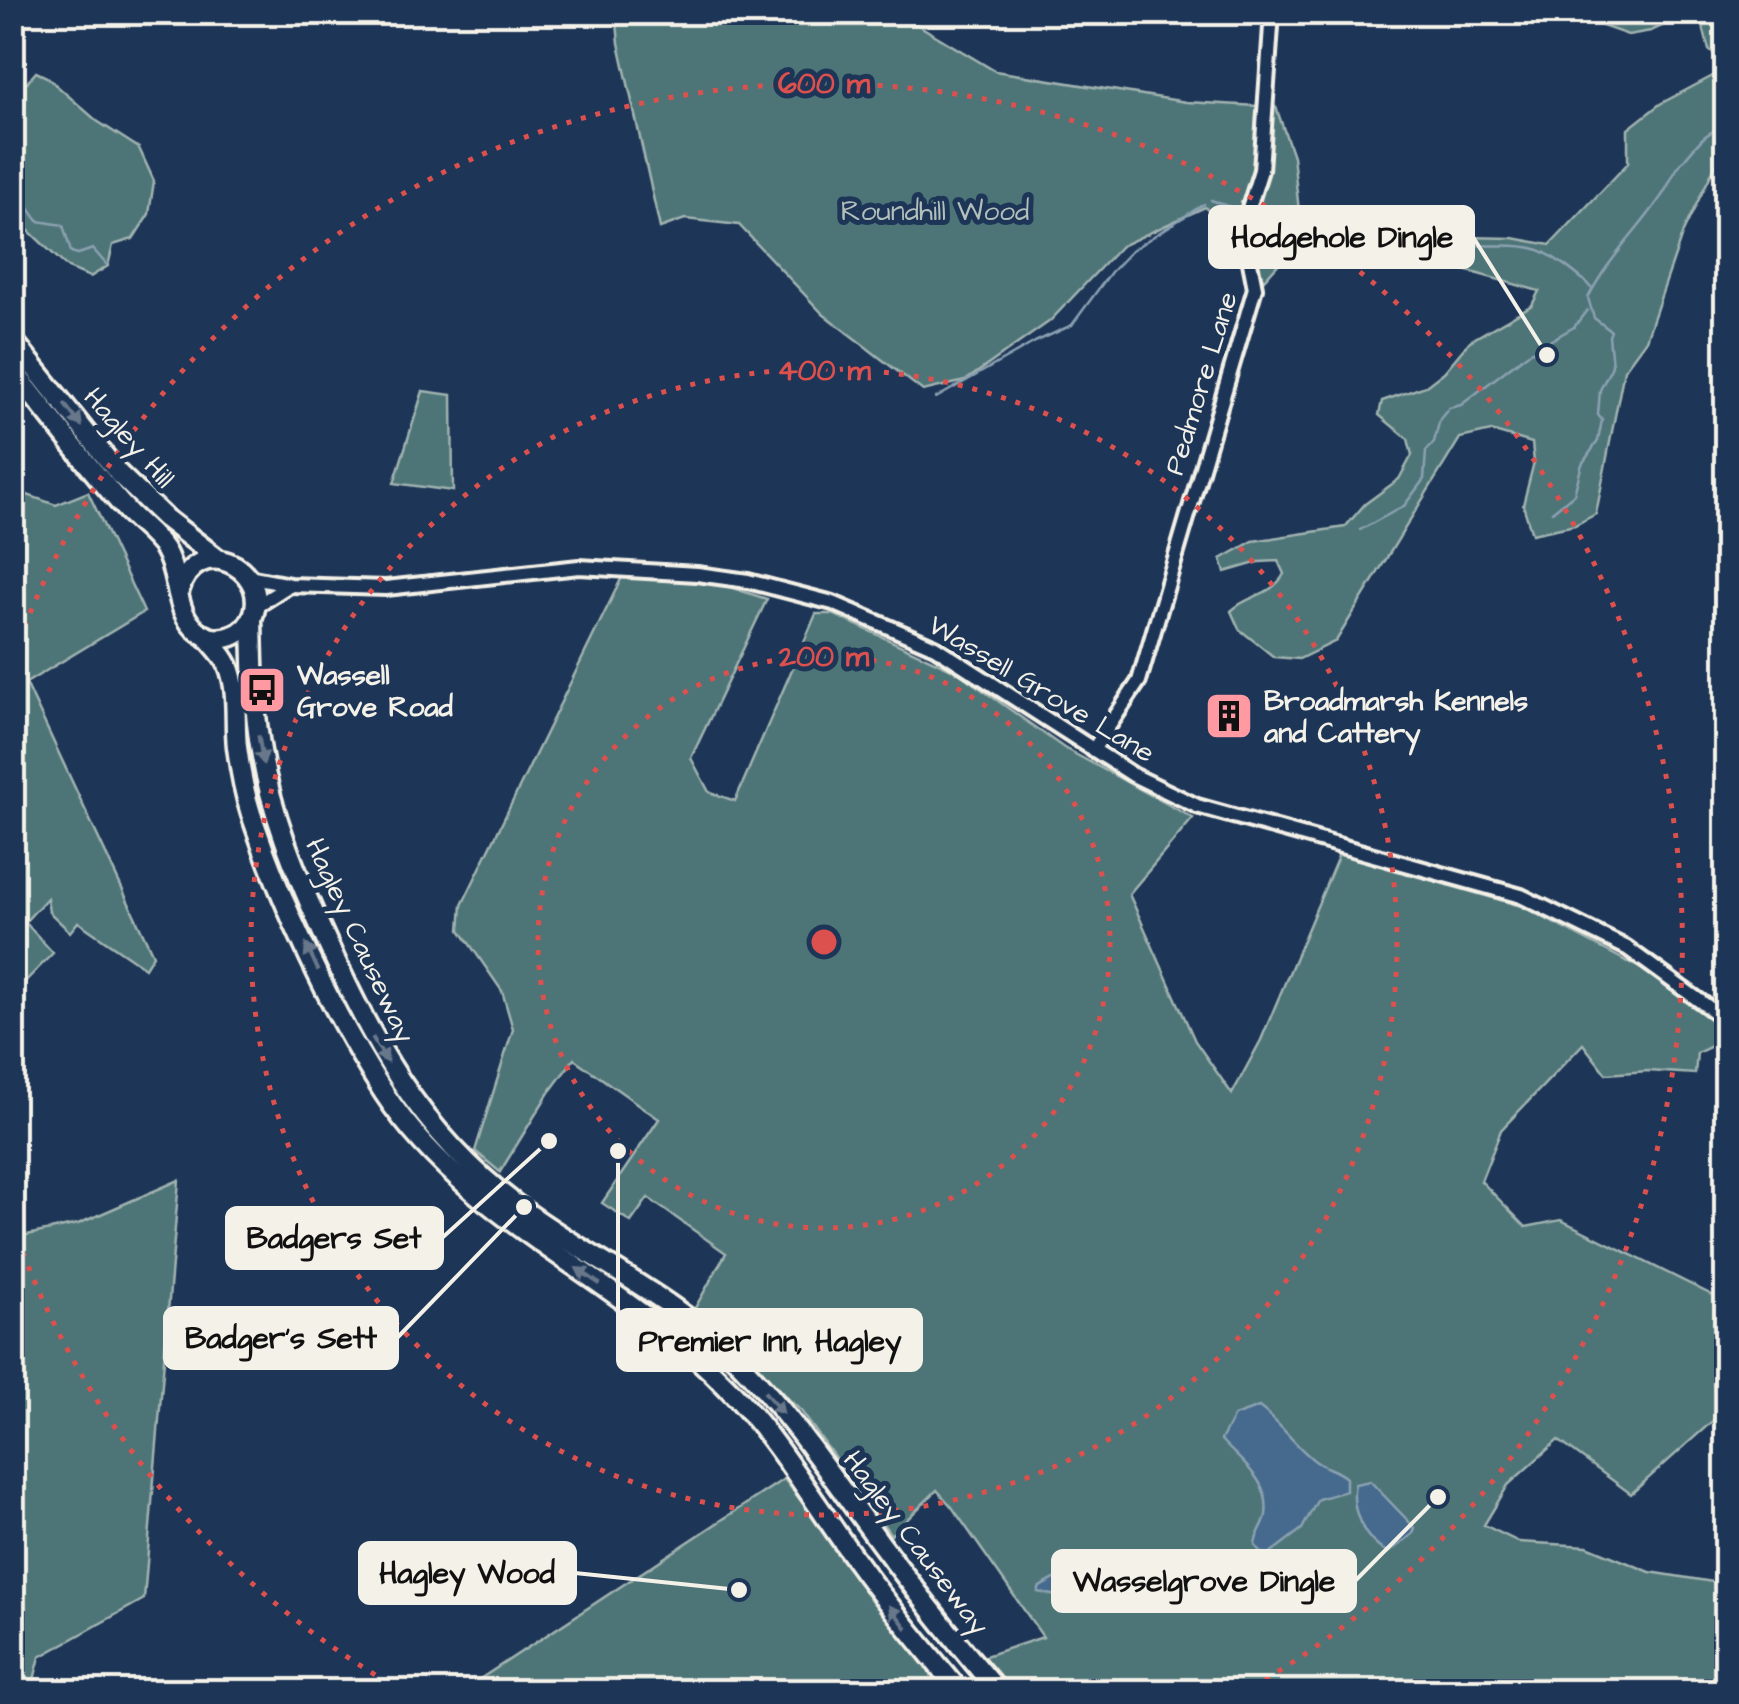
<svg xmlns="http://www.w3.org/2000/svg" width="1739" height="1704" font-family="'Architects Daughter',sans-serif">
  <style>
    .green { fill: #4e7578; stroke: #a1b3b0; stroke-width: 2.5 }
    .water { fill: #456b8d; stroke: #8ba1b1; stroke-width: 2.5 }
    .lines { fill: none; stroke-linecap: round; stroke-linejoin: round }
    .stream { stroke: #8ba1b1; stroke-width: 2.5 }
    .minor-casing { stroke: #f4f1e8; stroke-width: 20 }
    .highway-casing { stroke: #f4f1e8; stroke-width: 25 }
    .minor { stroke: #1d3557; stroke-width: 12 }
    .highway { stroke: #1d3557; stroke-width: 18 }
    .oneway { fill: #68778a }
    .ring { fill: none; stroke: #dc504e; stroke-width: 5; stroke-dasharray: 5 10 }
    .labels { text-anchor: middle; stroke-width: 10; stroke-linejoin: round; paint-order: stroke }
    .park-label { font-size: 28px; fill: #b2bfbb; stroke: #1d3557 }
    .street-label { font-size: 28px; fill: #f4f1e8; stroke: #1d3557 }
    .poi-label { font-size: 28px; font-weight: bold; fill: #f4f1e8; stroke: #1d3557; text-anchor: start }
    .centre { fill: #dc504e; stroke: #1d3557; stroke-width: 5 }
    .ring-label { font-size: 30px; text-anchor: middle; font-weight: bold; fill: #dc504e; stroke: #1d3557; stroke-width: 10; stroke-linejoin: round; paint-order: stroke }
    .leader { fill: none; stroke: #f4f1e8; stroke-width: 4 }
    .callout-dot { fill: #f4f1e8; stroke: #1d3557; stroke-width: 4 }
    .callout { fill: #f4f1e8; stroke: #f4f1e8; stroke-width: 4 }
    .callout-label { font-size: 30px; text-anchor: middle; font-weight: bold; fill: #111 }
  </style>
  <rect width="100%" height="100%" fill="#1d3557"/>
  <filter id="ink" filterUnits="userSpaceOnUse"><feTurbulence type="fractalNoise" baseFrequency=".01" numOctaves="2"/><feDisplacementMap in="SourceGraphic" scale="20" xChannelSelector="R" yChannelSelector="G"/><feConvolveMatrix kernelMatrix="1 2 1 2 8 2 1 2 1" color-interpolation-filters="sRGB"/></filter>
  <g filter="url(#ink)">
    <g class="green">
      <path d="M616,13h282l97,58 191,31 90,5 17,49 6,55 101,9 64,17 49,1 37,7 78,-82v-34l32,-25 66,-35v84l-8,7 -35,72 -37,108 -22,30 -28,144 -21,11 -43,9 -9,-29 11,-43 -2,-19 -41,-12 -31,7 -124,203 -37,18 -25,-2 -35,-28 -8,-18c17,-17 40,-14 53,-37l-6,-13 -19,1 -34,10 -4,-13 32,-18 92,-14 20,-23 34,-25 13,-24 -4,-16 -29,-24 3,-14 44,-15 18,-14 26,-31 62,-36 7,-14 -75,-21 -166,-28 -34,38 -59,-73 -84,39 -71,75 -85,60 -42,10 -100,-77 -84,-89 -54,-6 -25,9 -41,-185z"/>
      <path d="M1545,13h181v51l-17,-14 -7,-27 -25,-4 -26,12 -23,4 -57,-20z"/>
      <path d="M36,72l11,5 50,44 42,27 15,33 -5,33 -16,25 -20,6 -5,21 -18,11 -22,-9 -41,-39 -14,-1v-118l12,-7v-18z"/>
      <path d="M423,391l29,4 1,96 -59,-8z"/>
      <path d="M13,490l43,15 32,-13 56,120 -118,71 127,272 -8,13 -67,-46 -8,10 -21,-20 -2,-14 -22,24 28,31 -40,41z"/>
      <path d="M623,575l100,10 44,14 -76,159 18,34 26,9 81,-187h17l123,57 108,77 129,70 -64,76 66,147 37,53 29,-54 78,-186 182,52 126,66 79,57 -4,12 -25,12 -2,21 -47,-3 -42,3 -23,-30 -82,86 -20,51 45,46 35,-7 165,82v107l-95,85 -73,-54 -50,45 -24,40 35,17 68,4 63,26 76,12v107h-714l-30,-34 61,-20 -91,-130 -15,-17 -46,45 -90,-124 -106,-103 31,-55 -78,-55 -17,24 -29,-19 57,-84 -85,-60 -26,35 -48,78 -25,-21 38,-122 -11,-38 -42,-61 2,-25z"/>
      <path d="M179,1180l-35,419 -104,58 -9,34h-18v-453l65,-14z"/>
      <path d="M784,1479l164,212 -488,1z"/>
    </g>
    <g class="water">
      <path d="M1259,1407c21,15 40,44 59,56 10,6 19,7 28,15v13l-28,8 -16,30 -33,25 -8,-1 -6,-8c1,-12 9,-19 11,-30 5,-34 -25,-53 -45,-75l13,-24z"/>
      <path d="M1370,1481l45,47 -2,6 -25,19c-24,-12 -38,-43 -33,-69z"/>
      <path d="M1077,1567l11,6 5,20 -9,9 -46,-10 2,-5z"/>
    </g>
    <g class="lines">
      <g class="stream">
        <path d="M12,192l6,1 20,28 25,4 8,27 7,2 15,-5 13,15"/>
        <path d="M1211,200l31,11"/>
        <path d="M1254,219l24,6 8,-12c63,7 125,24 189,32 20,2 41,-2 61,4 14,4 46,28 55,39"/>
        <path d="M936,398l99,-56 37,-17 39,-53 21,-22 72,-46"/>
        <path d="M1552,512l22,-18 8,-30 16,-23 4,-21 -4,-5 2,-25 12,-24 -3,-30 2,-5 -17,-13 -6,-20c19,-38 50,-67 73,-101 8,-11 12,-25 21,-35 6,-7 13,-16 20,-23 8,-8 18,-9 24,-19"/>
        <path d="M1360,530l44,-24 20,-27 2,-28 8,-9 6,-23 9,-11 12,-3 66,-51 47,-27 13,-17"/>
        <path d="M1097,1577l7,-3"/>
      </g>
      <g class="minor-casing">
        <g id="minor">
          <path d="M248,577l42,8 96,3 193,-21 118,7 51,7 85,22 102,44 198,128 64,31 324,90 106,52 99,72"/>
          <path d="M255,607l33,-21"/>
          <path d="M1093,750l46,-69 116,-393 -12,-61 18,-57 11,-158"/>
        </g>
      </g>
      <g class="highway-casing">
        <g id="highway">
          <path d="M12,339l107,135 46,44 53,41"/>
          <path d="M12,369c38,47 75,97 115,142 12,13 28,24 37,38 16,26 9,64 35,83 19,14 48,4 55,-19 14,-47 -58,-81 -75,-22"/>
          <path d="M252,618c1,42 1,85 8,127 10,65 35,126 62,186 49,109 96,199 193,273 72,54 158,92 222,156 55,56 98,122 144,184 38,51 76,100 118,148"/>
          <path d="M205,635c8,10 18,19 23,30 11,26 6,55 9,82 3,23 7,45 14,67 30,90 81,199 133,279 85,130 237,184 342,293 51,52 88,117 131,176 32,45 68,87 103,130"/>
        </g>
      </g>
      <use href="#minor" class="minor"/>
      <use href="#highway" class="highway"/>
    </g>
    <defs><path id="oneway-solid" d="M-6-.8H1V-3.2L6.5 0L1 3.2V.8H-6Z" transform="scale(2.5)"/></defs>
    <g class="oneway">
      <use href="#oneway-solid" transform="translate(73 415) rotate(52)"/>
      <use href="#oneway-solid" transform="translate(261 750) rotate(80)"/>
      <use href="#oneway-solid" transform="translate(312 957) rotate(-115)"/>
      <use href="#oneway-solid" transform="translate(380 1050) rotate(59)"/>
      <use href="#oneway-solid" transform="translate(588 1276) rotate(-146)"/>
      <use href="#oneway-solid" transform="translate(774 1403) rotate(49)"/>
      <use href="#oneway-solid" transform="translate(898 1617) rotate(-128)"/>
    </g>
  </g>
  <g class="ring">
    <circle cx="824" cy="942" r="286"/>
    <circle cx="824" cy="942" r="573"/>
    <path d="M401 1690A859 859 0 0 1 14 1229M14 655A859 859 0 1 1 1247 1690"/>
  </g>
  <defs>
    <g id="bus-square" transform="scale(2.5)"><rect x="-9" y="-9" width="18" height="18" rx="4" fill="#ff9aa2" stroke="#1d3557"/><path d="M-5-6H5V4H4V6H2V4H-2V6H-4V4H-5ZM-3.5-4V0h7V-4ZM-3.5 1.2v1.5H-2V1.2ZM2 1.2v1.5H3.5V1.2Z" fill="#111"/></g>
    <g id="building-square" transform="scale(2.5)"><rect x="-9" y="-9" width="18" height="18" rx="4" fill="#ff9aa2" stroke="#1d3557"/><path d="M-4-6H4V6H1V3H-1V6H-4ZM-2.5-4.3h1.7v1.8h-1.7ZM.8-4.3h1.7v1.8H.8ZM-2.5-1h1.7V.8h-1.7ZM.8-1h1.7V.8H.8Z" fill="#111"/></g>
  </defs>
  <g fill-rule="evenodd">
    <use href="#bus-square" x="262" y="690"/>
    <use href="#building-square" x="1229" y="716"/>
  </g>
  <g class="labels">
    <g class="park-label">
      <text x="935" y="220">Roundhill Wood</text>
    </g>
    <g class="street-label">
      <text transform="translate(1200 383) rotate(-73)" y="10">Pedmore Lane</text>
      <text transform="translate(130 437) rotate(49)" y="10">Hagley Hill</text>
      <text transform="translate(1042 688) rotate(31)" y="10">Wassell Grove Lane</text>
      <text transform="translate(361 940) rotate(65)" y="10">Hagley Causeway</text>
      <text transform="translate(917 1542) rotate(53)" y="10">Hagley Causeway</text>
    </g>
    <g class="poi-label">
      <text x="297" y="684">Wassell<tspan x="297" dy="32">Grove Road</tspan></text>
      <text x="1264" y="710">Broadmarsh Kennels<tspan x="1264" dy="32">and Cattery</tspan></text>
    </g>
  </g>
  <circle cx="824" cy="942" r="15" class="centre"/>
  <g class="ring-label">
    <text x="824" y="93">600 m</text>
    <text x="824" y="380">400 m</text>
    <text x="824" y="666">200 m</text>
  </g>
  <path class="leader" d="M1547 355L1473 237M549 1141L442 1238M524 1207L397 1338M618 1151L618 1340M739 1590L575 1573M1438 1497L1355 1581"/>
  <g class="callout-dot">
    <circle cx="1547" cy="355" r="10"/>
    <circle cx="549" cy="1141" r="10"/>
    <circle cx="524" cy="1207" r="10"/>
    <circle cx="618" cy="1151" r="10"/>
    <circle cx="739" cy="1590" r="10"/>
    <circle cx="1438" cy="1497" r="10"/>
  </g>
  <g class="callout">
    <rect x="1210" y="207" width="263" height="60" rx="10"/>
    <rect x="227" y="1208" width="215" height="60" rx="10"/>
    <rect x="165" y="1308" width="232" height="60" rx="10"/>
    <rect x="618" y="1310" width="303" height="60" rx="10"/>
    <rect x="360" y="1543" width="215" height="60" rx="10"/>
    <rect x="1053" y="1551" width="302" height="60" rx="10"/>
  </g>
  <g class="callout-label">
    <text x="1342" y="247">Hodgehole Dingle</text>
    <text x="334" y="1248">Badgers Set</text>
    <text x="281" y="1348">Badger's Sett</text>
    <text x="770" y="1351">Premier Inn, Hagley</text>
    <text x="467" y="1583">Hagley Wood</text>
    <text x="1204" y="1591">Wasselgrove Dingle</text>
  </g>
  <rect width="1739" height="1704" fill="none" stroke="#1d3557" stroke-width="50"/>
  <rect x="25" y="25" width="1689" height="1654" fill="none" stroke="#f4f1e8" stroke-width="4" filter="url(#ink)"/>
</svg>
